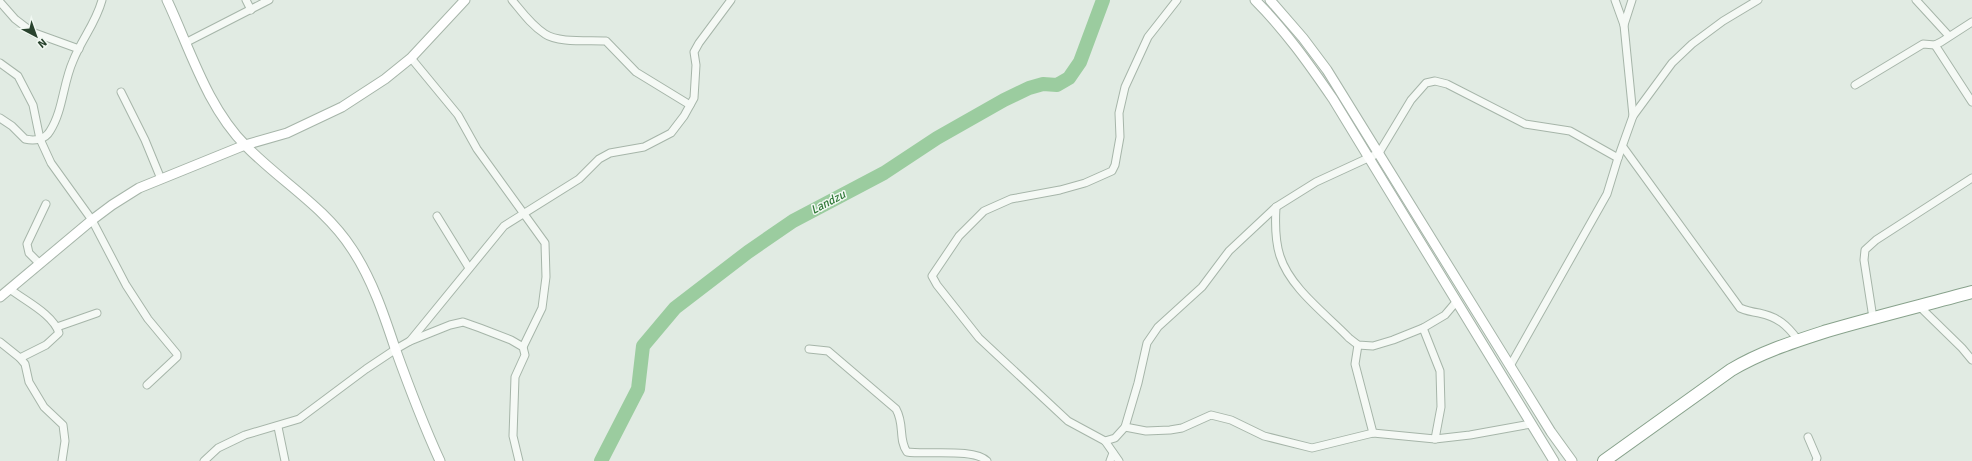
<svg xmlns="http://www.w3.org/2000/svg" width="1972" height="461" font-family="Signika,sans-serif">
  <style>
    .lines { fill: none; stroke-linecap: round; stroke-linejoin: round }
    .river { stroke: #9bcc9f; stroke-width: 14 }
    .street-casing { stroke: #a6b5a9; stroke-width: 9 }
    .secondary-casing { stroke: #a6b5a9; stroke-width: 11 }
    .highway-casing { stroke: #88a28c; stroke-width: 14 }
    .street { stroke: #f5f9f5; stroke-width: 7 }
    .secondary { stroke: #fff; stroke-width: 9 }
    .highway { stroke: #fff; stroke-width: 12 }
    .labels { text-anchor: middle; stroke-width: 3; stroke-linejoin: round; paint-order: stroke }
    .water-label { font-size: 12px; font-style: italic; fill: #317939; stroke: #f1f8f2 }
  </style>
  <rect width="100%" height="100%" fill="#e1ebe3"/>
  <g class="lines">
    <path class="river" d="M601,461l37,-72 5,-43 32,-38 73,-56 45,-31 91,-48 53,-35 67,-38 25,-12 14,-4 14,1 12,-7 11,-16 23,-62"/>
    <g class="street-casing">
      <g id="street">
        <path d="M246,0l5,10"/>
        <path d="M512,0c10,12 19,25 33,34 13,9 44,6 61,7l30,31 54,33"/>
        <path d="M1615,0l9,25 9,91"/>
        <path d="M1916,0l33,36"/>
        <path d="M0,2l15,17 17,13 47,17"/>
        <path d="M1624,25l8,-25"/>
        <path d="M187,42l82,-42"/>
        <path d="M1935,45l37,57"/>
        <path d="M411,58l47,57 19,34 68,94 1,34 -4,31 -19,39"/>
        <path d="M0,63l18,13 15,29 7,34 11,24 41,57 34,65 22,34 29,35v3l-30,28"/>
        <path d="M1855,85l68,-41 12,1 6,-3 31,-20"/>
        <path d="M121,92l24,48 16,39"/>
        <path d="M0,118l12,8 13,13c9,2 20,1 25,-8 13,-20 13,-48 23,-70 8,-21 23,-38 29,-61"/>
        <path d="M1623,147l117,161c7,3 12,4 19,5 19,4 28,12 39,27"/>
        <path d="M1276,207c-1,17 -1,34 4,49 10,32 46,58 69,82l9,7 15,1 20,-6 30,-12 22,-13 11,-13"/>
        <path d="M437,216l32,52"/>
        <path d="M40,264l-11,-11 -2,-9 19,-40"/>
        <path d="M10,289c15,12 43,25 49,44l-13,12 -26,13"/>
        <path d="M1919,306l43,42 10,12"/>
        <path d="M1873,318l-9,-58 1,-10 11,-10 96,-62"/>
        <path d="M57,327l40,-14"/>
        <path d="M410,341l94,-115 75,-47 20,-20 11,-6 34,-6 27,-14 13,-17 10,-18 2,-33 -2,-13 5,-9 32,-43"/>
        <path d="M0,342l20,16 5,6 4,18 15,25 19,18 2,16 -3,20"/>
        <path d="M1358,345l-3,19 18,69"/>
        <path d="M809,349l19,2 68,58c9,16 2,30 11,43 19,3 67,-4 80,9"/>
        <path d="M1510,366l97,-172 11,-36 15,-42 39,-53 20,-19 31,-23 35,-21"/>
        <path d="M278,427l7,34"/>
        <path d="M1125,427l21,4 24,-1 12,-2 29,-13 20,5 33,16 48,12 61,-15 62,6 6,-32 -1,-36 -17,-43"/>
        <path d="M1808,437l9,21 -1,3"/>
        <path d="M1435,439l35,-4 61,-11"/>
        <path d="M1105,441l10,-3 10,-11 13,-44 9,-40 11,-16 44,-40 27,-36 47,-44 40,-25 63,-29 32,-53 15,-17 9,-2 12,3 78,40 45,7 48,27"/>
        <path d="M204,461l14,-13 27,-13 54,-16 67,-50 30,-20 14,-8 40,-16 13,-3 17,6 31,12 12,7 2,8 -10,22 -2,59 6,25"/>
        <path d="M1110,461l3,-8"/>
        <path d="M1119,461l-14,-20 -37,-20 -89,-83 -42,-53 -5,-9 27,-40 25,-25 27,-12 49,-9 25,-7 27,-12 3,-6 5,-28 -1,-24 6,-26 23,-50 29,-37"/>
      </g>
    </g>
    <g class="secondary-casing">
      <g id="secondary">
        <path d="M167,0c23,49 40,107 79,146 34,35 79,61 106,103 20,30 32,66 43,99 14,39 28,76 45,113"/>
        <path d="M1255,0c30,30 54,64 78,99l221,362"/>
        <path d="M1270,0l33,38 24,32 224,362 21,29"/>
        <path d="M0,297l92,-77 20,-15 27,-17 106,-43 42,-12 55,-26 43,-28 26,-21 54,-58"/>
      </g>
    </g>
    <g class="highway-casing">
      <path id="highway" d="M1604,461l127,-91c30,-18 62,-28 96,-39 48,-14 97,-26 145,-39"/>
    </g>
    <use href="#street" class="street"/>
    <use href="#secondary" class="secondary"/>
    <use href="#highway" class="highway"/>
  </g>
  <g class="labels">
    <g class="water-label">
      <text transform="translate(828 202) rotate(-28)" y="4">Landzu</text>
    </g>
  </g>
  <g transform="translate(36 36) rotate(139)" stroke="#f1f8f2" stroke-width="3" paint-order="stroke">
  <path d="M0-3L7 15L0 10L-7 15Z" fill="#29432e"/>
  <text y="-6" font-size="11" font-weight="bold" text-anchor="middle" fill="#29432e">N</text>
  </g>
</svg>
